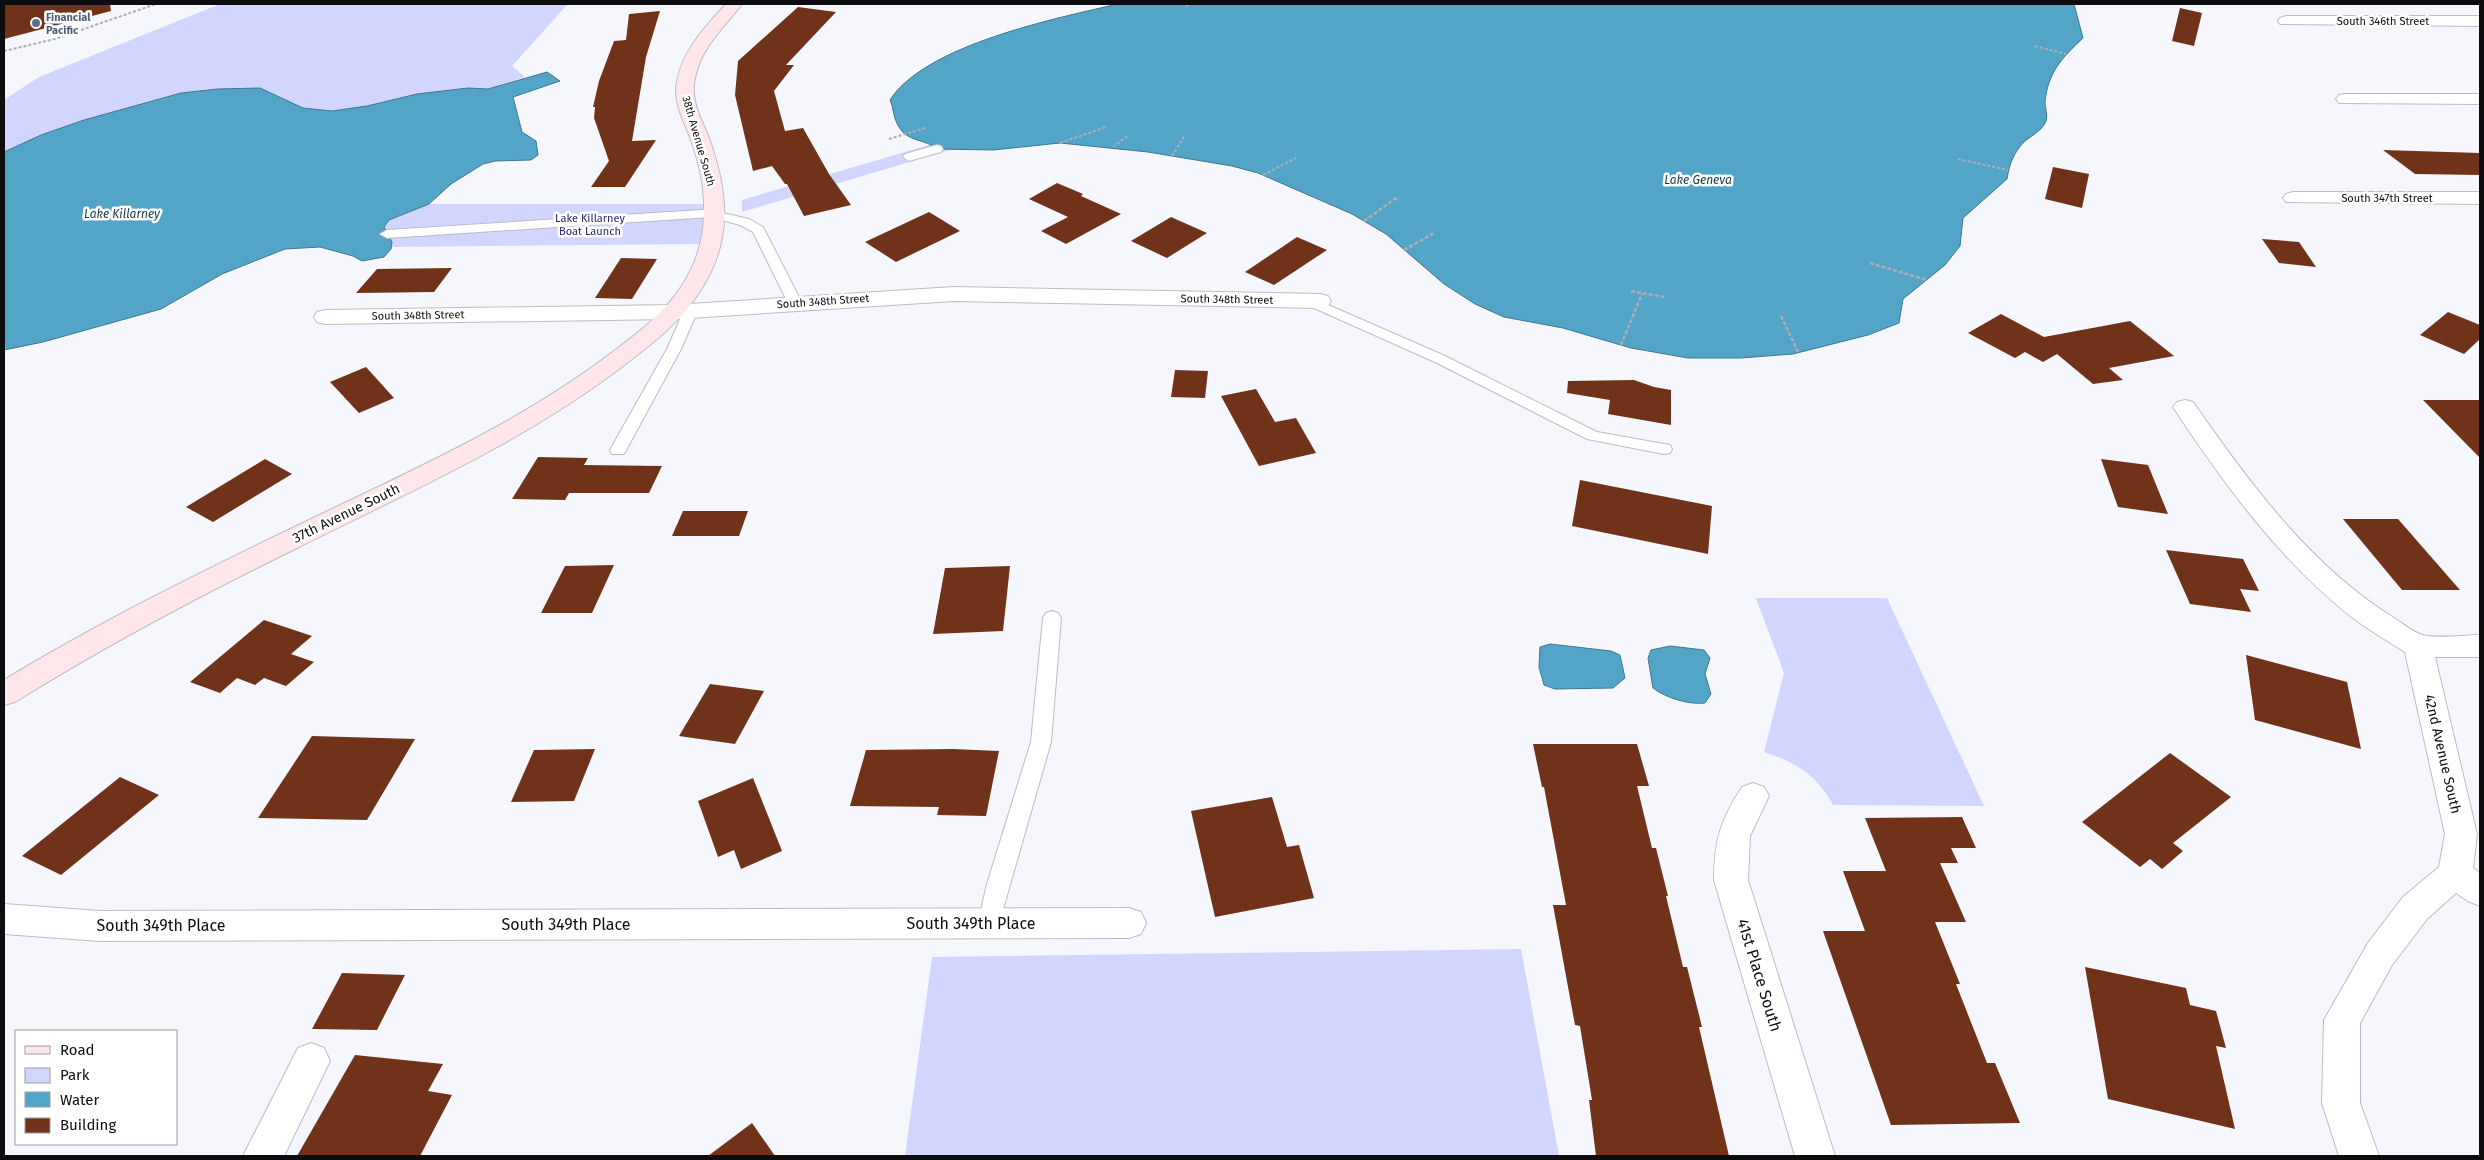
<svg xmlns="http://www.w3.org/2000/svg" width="2484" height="1160" font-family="'Fira Sans',sans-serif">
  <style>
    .green { fill: #d2d6ff }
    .water { fill: #53a5c7; stroke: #3e7790 }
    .building { fill: #70331a }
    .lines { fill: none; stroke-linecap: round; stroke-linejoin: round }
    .lane-casing { stroke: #bcbdc3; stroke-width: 2 }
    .street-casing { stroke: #bcbdc3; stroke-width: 2 }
    .secondary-casing { stroke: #bcbdc3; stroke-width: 2 }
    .path-far1 { stroke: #adadb3; stroke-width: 2; stroke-dasharray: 3 2; stroke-linecap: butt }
    .path { stroke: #adadb3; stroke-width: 2.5; stroke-dasharray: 4 2; stroke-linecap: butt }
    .lane { fill: #fff; fill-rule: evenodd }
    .street { fill: #fff; fill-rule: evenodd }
    .secondary { fill: #ffe6ea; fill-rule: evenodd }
    .service-dot { fill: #5c6f8a; stroke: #fff; stroke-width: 2 }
    .labels { text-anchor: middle; stroke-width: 5; stroke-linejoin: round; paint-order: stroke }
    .far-service-label { font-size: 11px; font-weight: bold; fill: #4e5e75; stroke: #fff; text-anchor: start }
    .far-street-label { font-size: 11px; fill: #0d0d0f; stroke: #fff }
    .far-park-label { font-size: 11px; fill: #261f69; stroke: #fff }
    .far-water-label { font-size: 12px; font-style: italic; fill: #113746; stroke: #fff }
    .street-label { font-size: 14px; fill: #0d0d0f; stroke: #fff }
    .near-street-label { font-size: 16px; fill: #0d0d0f; stroke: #fff }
  </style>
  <rect width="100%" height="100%" fill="#f6f6fd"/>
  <g class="green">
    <path d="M220,4h348l-56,62 13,11 -37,12 -20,-1 -51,6 -50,12 -35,5 -29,-3 -43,-20 -42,1 -37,4 -97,27 -43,15 -37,17v-52l35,-23z"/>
    <path d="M932,144l5,5h16l-211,63v-12z"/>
    <path d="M429,204h276l-4,40 -310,3 1,-5 -8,-15 5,-7z"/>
    <path d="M1756,598h131l97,208 -151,-1c-15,-29 -39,-44 -69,-53l20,-79z"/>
    <path d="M1521,949l38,207h-654l27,-199z"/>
  </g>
  <g class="water">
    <path d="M1118,4h956l9,34c-21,20 -35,34 -38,64 0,6 3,13 1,19 -4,10 -14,14 -22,21 -10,10 -15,23 -17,37l-44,39 -3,28 -15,19 -42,34 -4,24 -31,12 -75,19 -52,4h-53l-57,-10 -68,-20 -59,-11 -29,-13 -31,-20 -58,-50 -34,-20 -94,-41 -26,-7 -84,-14 -88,-9 -67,7 -56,-1c-11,-10 -30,-7 -38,-22 -6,-9 -5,-18 -9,-27 35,-55 167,-82 228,-96z"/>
    <path d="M547,72l13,9 -47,16 9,35 14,9 2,14 -7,5 -36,1 -12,3 -32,20 -22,20 -40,16 -5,7 8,15 -1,7 -7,8 -22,4 -9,-5 -33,-9 -35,2 -63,25 -61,35 -118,33 -39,8v-198l37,-17 43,-15 97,-27 37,-4 42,-1 43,20 29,3 35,-5 50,-12 51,-6 20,1z"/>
    <path d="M1550,644l61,7 9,4 5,23 -12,10 -58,1 -11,-4 -5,-18 1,-20z"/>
    <path d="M1670,646l34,4 6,8 -5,16 6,20 -6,9c-16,2 -39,-5 -52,-15l-5,-30 3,-8z"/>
  </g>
  <g class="building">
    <path d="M4,4h106l1,7 -107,28z"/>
    <path d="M798,7l38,5 -50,53h8l-20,26 11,40 18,-3 26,46 22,31 -47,11 -17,-32h-2l-13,-18 -19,5 -18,-76 3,-34z"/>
    <path d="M2180,8l22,5 -8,33 -22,-5z"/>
    <path d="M660,11l-14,46 -14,84 24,-1 -31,47h-34l18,-26 -15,-43 1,-11h-2l6,-26 15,-40 12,-1 3,-26z"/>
    <path d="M2383,150l97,3v22l-65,-1z"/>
    <path d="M2053,167l36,7 -7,34 -37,-9z"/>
    <path d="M1057,183l26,11 -2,2 40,18 -55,30 -25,-13 27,-14 -39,-18z"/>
    <path d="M929,212l31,19 -64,31 -31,-20z"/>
    <path d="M1171,217l36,16 -40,25 -36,-17z"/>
    <path d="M1297,237l30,13 -53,35 -29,-13z"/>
    <path d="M2262,239l37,3 17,25 -37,-4z"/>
    <path d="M621,258l36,1 -25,40 -37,-1z"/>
    <path d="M452,268l-18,24 -78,1 21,-24z"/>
    <path d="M2448,312l32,13v14l-16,15 -44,-19z"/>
    <path d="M2001,314l43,23 86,-16 44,35 -65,12 14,12 -30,4 -36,-30 -14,8 -18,-10 -10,6 -47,-25z"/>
    <path d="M366,367l28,31 -35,15 -29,-31z"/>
    <path d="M1175,370l33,1 -3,27 -34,-1z"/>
    <path d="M1634,380l20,7 17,3v35l-63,-11 2,-14 -43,-7 1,-12z"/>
    <path d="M1256,389l19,33 21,-4 20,35 -57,13 -38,-70z"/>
    <path d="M2423,400h57v58z"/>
    <path d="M538,457l50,1 -4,7 78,1 -13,27h-80l-4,7 -53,-1z"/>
    <path d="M265,459l27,15 -79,48 -27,-15z"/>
    <path d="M2101,459l47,6 20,49 -50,-7z"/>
    <path d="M1580,480l132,26 -4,48 -136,-28z"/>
    <path d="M683,511h65l-9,25h-67z"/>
    <path d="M2343,519h55l62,71h-58z"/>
    <path d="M2166,550l77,9 16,32 -19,-2 11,23 -61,-8z"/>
    <path d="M614,565l-22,48h-51l24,-47z"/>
    <path d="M1010,566l-7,65 -70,3 12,-66z"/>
    <path d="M264,620l48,16 -21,18 23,8 -28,24 -22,-8 -9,7 -18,-7 -17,15 -30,-11z"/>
    <path d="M2246,655l101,27 14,67 -106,-29z"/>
    <path d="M710,684l54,7 -29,53 -56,-8z"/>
    <path d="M312,736l103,3 -48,81 -109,-2z"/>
    <path d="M1533,744h104l12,42h-12l15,62h4l12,48h-2l17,71h4l15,60h-3l30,129h-133l-7,-56h3l-12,-74 -5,-1 -22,-120h13l-22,-118h-2z"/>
    <path d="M595,749l-21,52 -63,1 23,-52z"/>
    <path d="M953,749l46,2 -13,65 -49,-1 2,-8 -89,-1 16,-56z"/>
    <path d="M2170,753l61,44 -58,46 10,8 -21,18 -12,-10 -10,8 -58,-45z"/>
    <path d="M120,777l39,18 -98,80 -39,-19z"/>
    <path d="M753,778l29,73 -41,18 -7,-19 -16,7 -20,-56z"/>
    <path d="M1272,797l15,50 12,-2 15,53 -99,19 -24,-106z"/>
    <path d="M1962,817l14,31h-25l7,15h-18l26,59h-31l25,62h-4l31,79h8l25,60 -129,2 -68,-194h42l-22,-60h43l-21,-53z"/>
    <path d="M2085,967l101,21 4,17 26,6 10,37 -10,-2 19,83 -127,-30z"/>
    <path d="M342,973l63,2 -28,55 -65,-1z"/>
    <path d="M355,1055l88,9 -15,27 24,4 -32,61h-123z"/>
    <path d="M752,1123l23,33h-67z"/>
  </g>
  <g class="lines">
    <g class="lane-casing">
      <g id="lane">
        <path d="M937,145l4,1 2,3 -2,3 -32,9 -6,-4 2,-3z"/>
        <path d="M717,209l6,4 26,6 14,8 39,76 -2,3 -5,1 -7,-4 -35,-71 -13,-7 -29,-8 -324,21 -7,-4 7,-4z"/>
        <path d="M1310,297l135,59 152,76 67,12 6,1 2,4 -2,4 -6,1 -77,-15 -152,-77 -130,-58 -2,-3 2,-3z"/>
        <path d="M691,306l7,4 -17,39 -57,105h-12l-2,-4 57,-101 17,-39z"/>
        <path d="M1052,611l6,2 3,5 -10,124 -54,188 -8,3 -8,-3 -3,-7 9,-39 44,-142 12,-124 3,-5z"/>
      </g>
    </g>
    <g class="street-casing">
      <g id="street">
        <path d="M2286,16h194v10l-200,-2 -2,-3 2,-3z"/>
        <path d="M2345,94h135v10l-141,-1 -3,-4 3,-4z"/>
        <path d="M2293,192h187v12l-194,-2 -3,-4 3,-4z"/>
        <path d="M954,287l366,7 8,2 3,5 -3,5 -8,2 -366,-7 -280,18 -349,5 -8,-2 -3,-5 3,-5 8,-2 349,-5z"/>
        <path d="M2185,400l8,2c55,79 117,164 201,216 8,5 20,15 29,17 13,4 43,0 57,0v22h-45l42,177 -4,34 7,5v33l-12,-5 -12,-8 -29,26 -35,46 -32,58v80l19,53h-40l-17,-53 2,-83 44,-77 35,-46 36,-30 6,-33 -40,-182c-17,-11 -35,-21 -52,-34 -73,-57 -129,-134 -180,-211l4,-5z"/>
        <path d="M1753,783l11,4 5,9 -19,40 -2,44 87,276h-40l-81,-276c0,-39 7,-61 28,-93z"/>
        <path d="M4,904l96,7 1029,-3 12,4 5,11 -5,11 -12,4 -1029,3 -96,-7z"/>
        <path d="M311,1043l13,5 6,13 -46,95h-41l55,-108z"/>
      </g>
    </g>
    <g class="secondary-casing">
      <path id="secondary" d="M726,4h16c-17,23 -39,41 -46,70 -7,24 4,42 13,64 19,53 24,101 -7,150 -18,30 -47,54 -75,75 -101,78 -218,129 -332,186 -96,47 -190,97 -280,153l-11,3v-25c99,-60 203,-111 307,-161 104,-50 210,-97 303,-168 24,-18 50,-38 67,-64 31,-46 28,-101 8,-152 -7,-18 -16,-34 -12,-53 5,-31 29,-56 49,-78z"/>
    </g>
    <g class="path-far1">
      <path d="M1186,6l5,-2"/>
      <path d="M2035,46l31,8"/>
      <path d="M4,51l51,-12 101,-35"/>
      <path d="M889,139l36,-11"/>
      <path d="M1060,143l46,-16"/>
      <path d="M1113,147l16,-12"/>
      <path d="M1172,156l13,-21"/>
      <path d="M1958,159l50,11"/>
      <path d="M1263,175l33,-17"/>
      <path d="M1395,200l2,-2"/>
    </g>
    <g class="path">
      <path d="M1364,221l32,-23"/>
      <path d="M1404,250l30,-17"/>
      <path d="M1870,263l57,17"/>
      <path d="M1631,291l33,6"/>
      <path d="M1781,316l17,36"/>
      <path d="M1621,345l21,-51"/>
    </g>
    <use href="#lane" class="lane"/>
    <use href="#street" class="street"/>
    <use href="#secondary" class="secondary"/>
  </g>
  <circle class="service-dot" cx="36" cy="23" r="5"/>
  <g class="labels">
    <g class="far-service-label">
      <text x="46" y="21">Financial<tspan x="46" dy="13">Pacific</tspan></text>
    </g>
    <g class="far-street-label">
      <text x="2383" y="25">South 346th Street</text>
      <text transform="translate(699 141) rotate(74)" y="4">38th Avenue South</text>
      <text x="2387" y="202">South 347th Street</text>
      <text transform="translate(1227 299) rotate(1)" y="4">South 348th Street</text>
      <text transform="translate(823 301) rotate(-4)" y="4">South 348th Street</text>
      <text transform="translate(418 315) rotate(-1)" y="4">South 348th Street</text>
    </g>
    <g class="far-park-label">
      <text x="590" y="222">Lake Killarney<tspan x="590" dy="13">Boat Launch</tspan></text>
    </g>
    <g class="far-water-label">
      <text x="1698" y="184">Lake Geneva</text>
      <text x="122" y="218">Lake Killarney</text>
    </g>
    <g class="street-label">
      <text transform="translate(346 513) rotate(-26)" y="5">37th Avenue South</text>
      <text transform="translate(2443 754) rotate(77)" y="5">42nd Avenue South</text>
    </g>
    <g class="near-street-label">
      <text x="971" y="929">South 349th Place</text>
      <text x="566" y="930">South 349th Place</text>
      <text x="161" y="931">South 349th Place</text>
      <text transform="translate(1760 975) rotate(73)" y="6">41st Place South</text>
    </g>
  </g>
  <rect width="2484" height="1160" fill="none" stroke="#0d0d0f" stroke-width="10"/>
  <rect x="15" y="1030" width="162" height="115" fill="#ffffff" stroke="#9e9e9f"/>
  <rect x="25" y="1046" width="25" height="8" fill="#ffe6ea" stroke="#9e9e9f"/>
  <text x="60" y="1055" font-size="15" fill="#0d0d0f">Road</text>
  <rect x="25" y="1068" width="25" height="15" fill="#d2d6ff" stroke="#9e9e9f"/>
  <text x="60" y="1080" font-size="15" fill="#0d0d0f">Park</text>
  <rect x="25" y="1092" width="25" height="15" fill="#53a5c7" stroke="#9e9e9f"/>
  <text x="60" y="1105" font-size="15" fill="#0d0d0f">Water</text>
  <rect x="25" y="1118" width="25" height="15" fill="#70331a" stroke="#9e9e9f"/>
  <text x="60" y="1130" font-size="15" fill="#0d0d0f">Building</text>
</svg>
